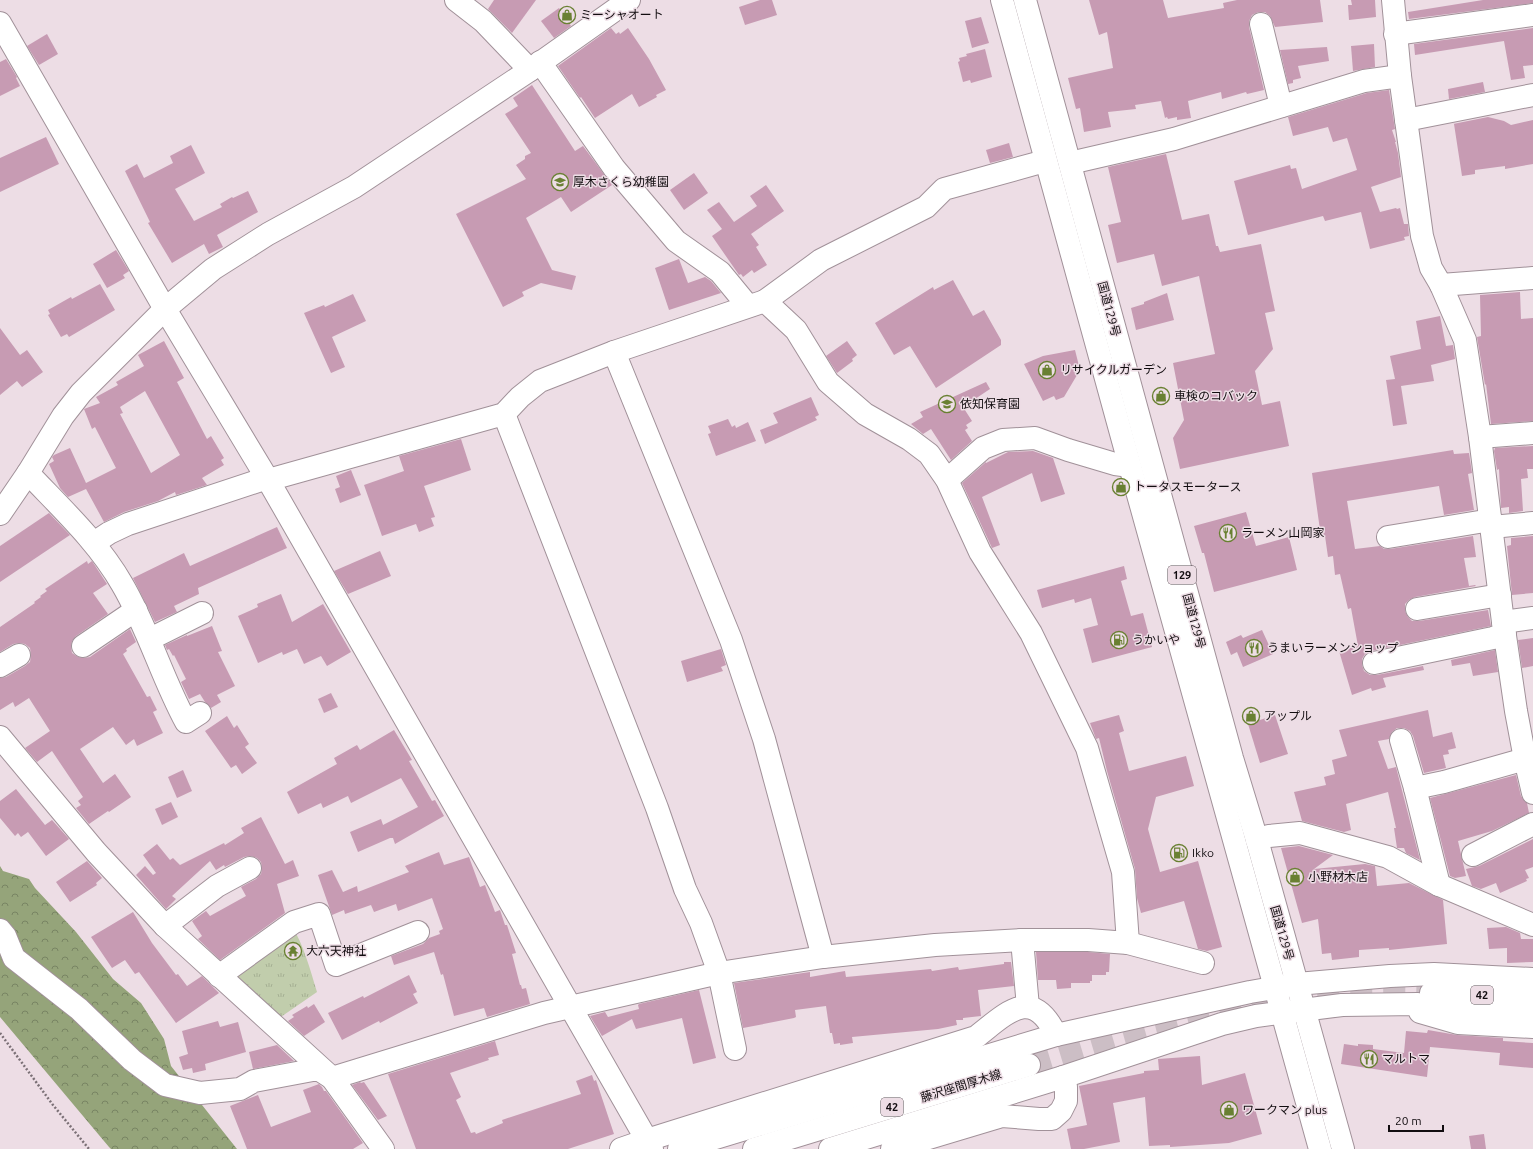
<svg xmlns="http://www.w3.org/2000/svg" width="1533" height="1149" font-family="Ubuntu,'Noto Sans JP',sans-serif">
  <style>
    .forest { fill: url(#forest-crowns) }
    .park { fill: url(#park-tufts) }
    .building { fill: #c79bb3; fill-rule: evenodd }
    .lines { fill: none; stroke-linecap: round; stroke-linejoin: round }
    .major-tunnel { stroke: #ccbec5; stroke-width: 22; stroke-dasharray: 22 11; stroke-linecap: butt }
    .minor-casing { stroke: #a19199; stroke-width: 24 }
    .major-casing { stroke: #a19199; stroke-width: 24 }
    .highway-casing { stroke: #a19199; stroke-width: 24 }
    .path { stroke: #7b7076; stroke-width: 2.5; stroke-dasharray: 2 2; stroke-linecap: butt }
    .minor { stroke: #fff; stroke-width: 22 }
    .major { stroke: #fff; stroke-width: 22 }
    .highway { stroke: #fff; stroke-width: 22 }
    .labels { text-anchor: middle; stroke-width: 3; stroke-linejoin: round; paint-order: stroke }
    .shield { fill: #eddde5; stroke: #544b50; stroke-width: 1 }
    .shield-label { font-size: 11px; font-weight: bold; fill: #120d10 }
    .poi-label { font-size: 12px; fill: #120d10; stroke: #eddde5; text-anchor: start }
    .street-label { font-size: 12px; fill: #120d10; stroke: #eddde5 }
  </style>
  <defs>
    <pattern id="forest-crowns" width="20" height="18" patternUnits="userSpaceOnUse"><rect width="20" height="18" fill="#95a47a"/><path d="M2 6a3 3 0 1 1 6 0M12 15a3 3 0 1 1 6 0" fill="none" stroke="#788463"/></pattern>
    <pattern id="park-tufts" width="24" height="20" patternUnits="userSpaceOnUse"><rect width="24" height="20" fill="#c1cdac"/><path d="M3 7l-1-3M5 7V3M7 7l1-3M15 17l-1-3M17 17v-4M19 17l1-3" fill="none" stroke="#a5af93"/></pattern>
  </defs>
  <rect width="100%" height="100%" fill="#eddde5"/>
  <path class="forest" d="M0,866l3,5 26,8 6,9 41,44 37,47 28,24 23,36 7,27 66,83h-126l-2,-2 -109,-130z"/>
  <path class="park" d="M292,926c12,20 18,43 25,66l-42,29 -50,-46z"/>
  <g class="building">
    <path d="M494,0h42l-24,33 -24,-24z"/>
    <path d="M760,0h12l5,15 -32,10 -6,-18z"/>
    <path d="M1089,0h74l5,18 56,-10 -1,-5 14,-3h83l3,22 -48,5 -5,-11 -5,-4h-7l-6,3 -3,6v6l15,63 -17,4 -1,-2 -24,7 -1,-7 -33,9 3,17 -14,2v-3l-9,2 -1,-2 -2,1 -4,-17 -26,4 1,4 -28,3 3,15 -27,5 -4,-24 -4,1 -8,-31 45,-10 -6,-36 -8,3z"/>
    <path d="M1351,0h24l1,17 -27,3 -1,-15h4z"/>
    <path d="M1483,0h50v3l-124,16 -1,-7z"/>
    <path d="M559,8l12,18 -17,12 -13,-17z"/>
    <path d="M981,17l8,26 -17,5 -7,-27z"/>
    <path d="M611,28l5,6 3,-2 1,2 8,-6 21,31 17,31 -10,5 1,2 -18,10 -7,-13 -37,24 -14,-21 -1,1 -22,-32z"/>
    <path d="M1533,28v37l-10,1 2,12 -14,2 -7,-39 -89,14 -1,-11z"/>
    <path d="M47,34l11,20 -19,11 -12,-19z"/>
    <path d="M1374,44l1,23 -22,4 -2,-25z"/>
    <path d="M1327,47l2,14 -31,5 3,12 -8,2v3l-5,1 -8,-34z"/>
    <path d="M985,49l7,28 -21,6 -1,-3 -7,2 -5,-20 2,-1 -1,-3 8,-2 -1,-2z"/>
    <path d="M6,59l11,18 -1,1 4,8 -20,10v-34z"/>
    <path d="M1483,82l2,10 -36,7 -1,-10z"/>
    <path d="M532,85l43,66 8,-5 29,39 -41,27 -10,-15 -35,21 26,52 24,6 -4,14 -31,-7 -19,9 2,4 -21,11 -47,-93 70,-35 -10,-14 9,-6v-3l6,-3 -26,-39 13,-8 -5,-8z"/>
    <path d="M1389,90l6,39 -3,1 4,12h-1l3,11 3,24 -30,10 9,25 16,-4 1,1 3,-1 4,16h4l1,12 -5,1 1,3 -35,9 -9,-37 -36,9 -2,-5 -75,19 -14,-54 56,-16 1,4 5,-1 6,21 55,-19 -10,-32 -14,4 -5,-15 -35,9 -5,-19 79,-24z"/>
    <path d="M1488,117l16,4 7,4 22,-5v44l-28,5v-3l-30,4v4l-13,2 -8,-52h-1z"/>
    <path d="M46,137l13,27 -59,28v-34z"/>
    <path d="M1009,143l4,14 -23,6 -4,-13z"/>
    <path d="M191,145l14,28 -30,16 19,32 28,-14 -2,-3 12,-7 1,1 15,-7 10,21 -41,23 6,12 -14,7 -5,-10 -32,19 -24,-40 2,-1 -25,-51 12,-7 7,14 29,-15 -3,-7z"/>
    <path d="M1166,154l16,66 27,-6 7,32h2l2,6 41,-8 14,67 -10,2 8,36 -18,22 7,34 18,-4 9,45 -109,23 -7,-31 11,-18 -11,-57 42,-9 -16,-78 -37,10 -8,-32 -37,9 -9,-38 13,-3 -13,-55z"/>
    <path d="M694,173l14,20 -24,17 -14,-20z"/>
    <path d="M766,185l18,26 -33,23 8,11 -3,2 11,18 -13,8 -2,-3 -9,7 -2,-3 -2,1 -27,-39 10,-7 -15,-19 12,-8 15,20 23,-16 -7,-10z"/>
    <path d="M116,250l13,21 -6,4 2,3 -18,10 -14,-24z"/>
    <path d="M679,259l9,24 17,-6 6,4 10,12 -52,17 -14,-42z"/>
    <path d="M953,280l20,36 11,-6 17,30v5l-65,43 -26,-42 -16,9 -19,-32 58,-36 1,3z"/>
    <path d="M100,284l15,26 -46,27 -2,-3 -6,3 -13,-22 2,-1 -2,-4 23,-13 1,2z"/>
    <path d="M1520,292l1,27 12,-1v103l-42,3 -5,-40 -1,1 -8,-48 4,-1 -1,-41z"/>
    <path d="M1167,293l7,27 -38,10 -5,-22 13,-4v-2z"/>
    <path d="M353,294l13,27 -34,16 13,30 -14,6 -27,-60 20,-8 1,2z"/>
    <path d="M1440,316l6,30 7,-1 2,14 -24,6 3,16 -33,5 6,38 -14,2 -7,-46 9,-1 -5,-23 31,-7 -5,-28z"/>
    <path d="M0,328l20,27 7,-5 16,22 -21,15 -5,-6 -17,14z"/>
    <path d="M164,341l20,37 -7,4 30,57 4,-3 13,22 -3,2 3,5 -22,13 5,7 -31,10 -1,-3 -17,9 -34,11 -20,10 -18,-33 -18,8 -8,-9 -11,-24 5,-3 -2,-4 2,-2 16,-7 16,35 30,-15 -21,-41 -3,2 -8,-20 16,-6 -4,-6 22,-12 -2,-3 28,-16 -6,-11zM145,391l35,64 -29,18 -31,-59 3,-1 -3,-6z"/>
    <path d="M847,341l10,14 -5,4 1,2 -16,12 -11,-17z"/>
    <path d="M1075,350l5,20 -16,27 -8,3 -2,-4 -11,5 -19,-37 19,-8z"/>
    <path d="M986,382l4,7 -27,18 9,14 -6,4 2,3 -3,2 7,11 -21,19 -20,-31 -8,5 -12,-10 12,-7 -3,-5z"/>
    <path d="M811,397l8,18 -4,2 2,3 -52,24 -5,-14 18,-7 -5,-10z"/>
    <path d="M728,419l4,8 3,-2 1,3 12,-6 8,19 -40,15 -8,-22 3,-1 -3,-7z"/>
    <path d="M461,439l10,31 -47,16 11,31 -4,1 3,8 -15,6 -3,-8 -34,12 -18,-51 40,-14 -5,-15z"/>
    <path d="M1533,446v23h-6l1,9 -7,1 2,32 -14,2v-6l-8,1 -2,-39 -2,1 -3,-19 1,-3z"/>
    <path d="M1453,450l1,4 15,-1 3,20 -4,1 6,36 -30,5 -5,-29 -92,15 8,48 25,-3 4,3h6l83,-13 3,21 -12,1 5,28 6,-1 1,1 -61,11 -6,3 -4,4v7l3,6 4,4h7l69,-11 3,16 -120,25 -6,3 -3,5v6l2,6 6,4h7l46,-9 1,4 -41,8 3,9 -14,4 -1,-3 -19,7 -13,-44 19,-5 -7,-38 -3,1 -8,-35 -5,1 -2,-19 -5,1 -3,-21 -4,1 -9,-64z"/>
    <path d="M1033,451l20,7 12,36 -24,8 -9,-29 -50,24 18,48 -8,3 -30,-65 24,-21v1l22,-11z"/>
    <path d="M351,470l10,25 -21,8 -5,-14 5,-2 -4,-11z"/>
    <path d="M1246,512l10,34 33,-9 8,33 -83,22 -10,-39h-2l-8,-27z"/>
    <path d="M49,513l21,22 -70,47v-36z"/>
    <path d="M277,527l10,21 -89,40 1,6 -25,12 3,6 -22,10 -22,-44 51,-25 6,13z"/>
    <path d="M1533,536v57l-21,2 -5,-49 4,-1v-7z"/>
    <path d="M380,551l11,25 -43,18 -14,-23z"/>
    <path d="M87,561l1,3 4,-3 15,23 -14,9 15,21 -32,22 -4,5 -1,6 1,6 6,4 6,1 6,-1 40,-28 6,13 -10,7 1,2 -4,3 24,43 3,-1 7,14 -4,2 10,21 -26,13 -3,-7 -8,6 -13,-18 -33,22 23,34 12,-9 16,23 -22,15 -1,-1 -19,13 -13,-16 5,-3 -3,-4 5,-4 -31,-46 -15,11 -12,-14 25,-17 -21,-33 -14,9 -2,-5 -13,8v-32l6,-1 19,-11 5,-4 1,-7 -1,-7 -5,-4 -6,-1 -6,1 -13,8v-25l35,-24 -1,-1 7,-5 -1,-1 7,-5 -2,-2z"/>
    <path d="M1124,566l3,13 -6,2 10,35 12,-3 9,34 -60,16 -9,-34 15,-4 -7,-27 -16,5 -1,-4 -32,9 -5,-18z"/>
    <path d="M281,594l11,28 31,-18 28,48 -24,14 -6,-10 -17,8 -7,-15 -14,6 -1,-3 -24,11 -20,-47 20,-9 -1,-3z"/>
    <path d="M212,626l10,25 -4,1 17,34 -18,9 4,7 -10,6 -6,-6 -5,-8 -11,5 -8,-17 5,-3 -12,-24 -1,1 -4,-7 -2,1 -2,-5 22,-10v1z"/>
    <path d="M1262,630l11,24 -30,13 -6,-15 -6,3 -5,-13 15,-7 2,3z"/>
    <path d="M1533,638v28l-11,2 -4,-28z"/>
    <path d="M721,649l5,16 -5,2 2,4 -36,11 -6,-21z"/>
    <path d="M1495,650l3,22 -25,4 -3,-13 -18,3 -1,-6z"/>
    <path d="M331,693l7,14 -14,6 -6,-14z"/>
    <path d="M1428,710l5,27 19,-5 4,16 -8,2 1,4 -6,1 3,13 -22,5 -11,-37 -3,-5 -6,-3h-7l-5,4 -3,7 -11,2 10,28 8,-2 24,93 -14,-7 -2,-5h-7l-3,-20h2l-8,-36 -42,12 5,26 -7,2 -42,-11 -8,-29 32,-7 -2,-8 11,-3 -3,-14 15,-4 -8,-26z"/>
    <path d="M1119,715l5,16 -5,2 10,38 57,-15 8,30 -38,11 -8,32 12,43 38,-11 24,86 -15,4 -9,-2 -14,-48 -43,12 -4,-15 -2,-29 -28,-98 -8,-33 -3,1 -6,-16z"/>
    <path d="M1275,715l13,39 -28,9 -12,-39z"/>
    <path d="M227,716l7,12 3,-3 12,19 -4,3 12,16 -15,11 -6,-9 -5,3 -26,-37z"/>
    <path d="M394,730l18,30 -3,1 23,40 3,-1 9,16 -49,28 -2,-6h-3l-32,14 -8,-20 31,-13 2,6 35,-18 -17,-29 -50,25 -3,-7 -25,12 -2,-5 -23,11 -11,-22 50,-28 -3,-6 23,-13 3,5z"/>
    <path d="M183,770l9,21 -15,7 -9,-21z"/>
    <path d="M1516,775l5,21 6,7 2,10 -37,18 -34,10 8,35 -11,2 -5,-2 -20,-78z"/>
    <path d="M16,789l29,36 7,-5 17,19 -23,17 -18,-24 -7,5 -3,-4 -3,3 -15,-18v-17z"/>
    <path d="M171,802l7,15 -16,8 -7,-16z"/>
    <path d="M261,817l24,47 8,-4 6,16 -22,8 8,29 -65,47 -22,-21 4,-3 -10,-15 14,-10 4,5 36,-20 -5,-9 15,-8 5,-5 1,-5 -1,-7 -4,-4 -6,-2 -7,1 -19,10 -1,-2 -8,5 -6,-9 -38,35 4,3 -10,10 -30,-34 9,-9 8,9 3,-2 -13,-18 14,-11 13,16 3,-2 7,7 44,-22 1,2 19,-12 -3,-5z"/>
    <path d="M1533,839v28l-8,3 4,8 -3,1 1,2 -27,12 -4,-10 -15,6 -9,-3 -6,-17 13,-3z"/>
    <path d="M1299,846l34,9 -19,14 51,-5 10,2 2,20 32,-3 34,17 4,44 -58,6v-2l-30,2v7l-27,3 -1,-7 -9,1 -4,-35 -16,4 -21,-75z"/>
    <path d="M439,852l5,13 25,-8 11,30 5,-2 10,27 5,-2 5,15h2l9,28 -4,1 8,31h1l1,4 4,-1 4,16 -43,13 -3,-9 -30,8 -11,-42 -2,1 -7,-23 -40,13 -3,-9 32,-12 6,-6 11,-4 -1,-3 4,-2 -11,-31 -34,13 -2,-7 -22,8 -3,-7 -26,9 -1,-4 -12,5 -14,-40 14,-5 11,22 14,-6 1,6 51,-20 -4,-6z"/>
    <path d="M87,861l15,17 -6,5 1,2 -27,17 -14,-20z"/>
    <path d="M133,912l19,31 24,32 2,-1 9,12 15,-10 17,17 -43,30 -37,-51 -4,2 -10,-14 -13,8 -21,-31z"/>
    <path d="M1506,927l14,6 1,6h12v23l-26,1v-15l-18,1 -2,-21z"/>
    <path d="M1036,952h52l22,2 -1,18h-3v3h-14v6h-2v2h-19v5l-14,1 -1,-9h-18z"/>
    <path d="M1004,962h7l3,24 -36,4 3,26 -18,2v2h-7l1,5 -19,4 -86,8 1,6 -13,2v-2l-6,1 -2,-11h-2l-4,-27 -31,4 1,7 -2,1 -51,10 -9,-45 76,-11v5l35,-6 1,6 85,-8 1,2 26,-4 1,3 45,-6z"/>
    <path d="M409,975l8,17 -4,2 5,9 -38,20 -1,-2 -37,19 -14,-27 35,-17 1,2z"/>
    <path d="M699,990l17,68 -23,6 -11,-46 -46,11 -4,-10 -30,17 -12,-20 15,-4 3,5 31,-8 -1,-4 1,-1z"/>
    <path d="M314,1004l11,18 -21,14 -16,-15 6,-4 -2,-2 15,-9 1,2z"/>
    <path d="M218,1021l2,6 18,-5 8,30 -41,12 1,6 -13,3 -1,-5 -9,2 -4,-13 9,-3 -6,-23z"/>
    <path d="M1428,1030l29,5 46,3v3l30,2v25l-34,-3 1,-12 -70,-6 -3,30 -86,-13 3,-20 14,2v-2l15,1v4l31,4 2,-22 21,2z"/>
    <path d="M495,1041l4,14 -11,3 1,2 -39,13 11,24 -5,3 15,33 4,-1 1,2 27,-11 -1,-3 79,-26 -5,-13 16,-6 2,6 2,-1 18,54 -46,15h-152l-28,-75z"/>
    <path d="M277,1045l17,16 -41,8 -4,-17z"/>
    <path d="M1200,1056l2,29 43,-12 17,61 -33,9 -59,4v-2l-21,1 -4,-49 -32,6 7,39 -36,7h-13l-4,-20 20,-4 -8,-39 65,-13v-2l15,-1 -1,-11z"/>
    <path d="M360,1082l1,1 3,-1 23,34 -9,4 -26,-35z"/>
    <path d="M319,1084l3,3 2,4h2l37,52 -10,6h-106l-17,-43 28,-11 13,32 40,-15 -8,-22z"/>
    <path d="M1484,1134l2,15h-15l-2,-13z"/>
  </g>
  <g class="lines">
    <path class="major-tunnel" d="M1029,1065c100,-30 201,-62 305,-71 33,-3 65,-2 97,-1"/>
    <g class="minor-casing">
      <g id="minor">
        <path d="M456,0l27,21 47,49"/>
        <path d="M1393,0l7,76 22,160 9,32 10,17 24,55 15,97 23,185 13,89 9,48 8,34"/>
        <path d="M0,23l165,286 103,171 384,669"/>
        <path d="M1261,24l20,82"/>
        <path d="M1395,34l138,-19"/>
        <path d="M540,62l74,106 62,73 44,31 28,34"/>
        <path d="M1406,120l127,-25"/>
        <path d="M1070,163l104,-24 190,-58 36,-5"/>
        <path d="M1441,285l92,-7"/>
        <path d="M765,301l56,-41 105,-53 18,-18 101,-28"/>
        <path d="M614,352l117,288 33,99 59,218"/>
        <path d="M504,414l153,394 28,81 16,34 18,50 16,76"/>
        <path d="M1480,437l53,-4"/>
        <path d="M28,473c33,35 70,69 94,111 26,44 40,94 64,138l14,-9"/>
        <path d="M947,480l36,-32 20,-8 32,-2 33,12 47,14 15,2"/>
        <path d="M0,514l28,-41 35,-57 18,-23 84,-84 48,-40 55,-35 86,-47 176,-117 99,-70"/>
        <path d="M1492,527l41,-4"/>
        <path d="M1388,537l103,-17"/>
        <path d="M94,543l15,-10 19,-9 139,-46"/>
        <path d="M1417,609l83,-14"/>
        <path d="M1503,622l30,-4"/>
        <path d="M150,639l52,-26"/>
        <path d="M83,646l53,-36"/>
        <path d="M1374,663l119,-25 12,-4"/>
        <path d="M0,666l19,-11"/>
        <path d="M0,737l96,115 69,74 167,152 51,71"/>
        <path d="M1401,740l14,48 24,97"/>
        <path d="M1415,788l29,-6 81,-23"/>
        <path d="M1257,840l12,-4 31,-3 88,24 51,28 94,40"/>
        <path d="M1473,855l60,-31"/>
        <path d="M165,926l52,-40 33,-18"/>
        <path d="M0,930l5,6 9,22 65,51 53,51 33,25 35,8 40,-4 14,-8 64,-12 14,9 212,-65 175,-40 104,-16 112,-12 87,-5h66l40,3 -5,-71 -36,-124 -56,-115 -51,-81 -33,-72 -18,-26 -20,-15 -44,-25 -37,-32 -32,-52 -31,-29 -151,51 -74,29 -20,16 -16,17 -236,66"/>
        <path d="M1022,940l6,67"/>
        <path d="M1128,943l75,20"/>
        <path d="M219,976l75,-54 25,-8 17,51 82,-33"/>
        <path d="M1420,1012l38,11 75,4"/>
        <path d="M621,1149l26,-9 329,-103c31,-24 56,-52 80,-2"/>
        <path d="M892,1149l110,-33 37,3h13l9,-8 5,-10v-14l-3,-10"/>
      </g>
    </g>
    <g class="major-casing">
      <g id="major">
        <path d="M1431,993l102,4"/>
        <path d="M679,1149l377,-114 194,-43 47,-8 93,-8 44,-2 99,5"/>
        <path d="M754,1149l275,-84"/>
        <path d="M830,1149l233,-72 159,-53 34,-8 86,-11 76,-1 39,6 76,4"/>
      </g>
    </g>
    <g class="highway-casing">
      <g id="highway">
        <path d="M1002,0l128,466 190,683"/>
        <path d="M1025,0l207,758 25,82 86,309"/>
      </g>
    </g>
    <path class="path" d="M0,1033l53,72 36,44"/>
    <use href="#minor" class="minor"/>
    <use href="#major" class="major"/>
    <use href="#highway" class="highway"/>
  </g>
  <defs>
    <g id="shop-ring" transform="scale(0.9)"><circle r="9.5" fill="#eddde5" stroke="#698032" stroke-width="1.5"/><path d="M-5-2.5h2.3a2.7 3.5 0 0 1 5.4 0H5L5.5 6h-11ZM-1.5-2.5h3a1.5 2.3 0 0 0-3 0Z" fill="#698032"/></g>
    <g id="school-ring" transform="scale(0.9)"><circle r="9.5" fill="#eddde5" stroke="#698032" stroke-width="1.5"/><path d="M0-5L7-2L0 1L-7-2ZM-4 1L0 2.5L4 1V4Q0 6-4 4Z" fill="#698032"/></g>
    <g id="restaurant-ring" transform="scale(0.9)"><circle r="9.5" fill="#eddde5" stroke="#698032" stroke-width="1.5"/><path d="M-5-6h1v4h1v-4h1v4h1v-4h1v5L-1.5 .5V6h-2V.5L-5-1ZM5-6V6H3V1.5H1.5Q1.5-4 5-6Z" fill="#698032"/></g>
    <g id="fuel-ring" transform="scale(0.9)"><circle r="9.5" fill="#eddde5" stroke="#698032" stroke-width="1.5"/><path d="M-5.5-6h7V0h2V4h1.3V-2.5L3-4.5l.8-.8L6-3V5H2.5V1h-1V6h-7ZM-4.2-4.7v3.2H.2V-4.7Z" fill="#698032"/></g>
    <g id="temple-ring" transform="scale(0.9)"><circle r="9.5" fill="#eddde5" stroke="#698032" stroke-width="1.5"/><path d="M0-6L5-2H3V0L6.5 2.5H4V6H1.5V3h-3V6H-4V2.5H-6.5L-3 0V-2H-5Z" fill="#698032"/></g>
  </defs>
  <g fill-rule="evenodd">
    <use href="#shop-ring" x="567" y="15"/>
    <use href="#school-ring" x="560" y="182"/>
    <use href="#shop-ring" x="1047" y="370"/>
    <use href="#shop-ring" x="1161" y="396"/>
    <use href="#school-ring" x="947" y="404"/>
    <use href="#shop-ring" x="1121" y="487"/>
    <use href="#restaurant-ring" x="1228" y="533"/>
    <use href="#fuel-ring" x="1119" y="640"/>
    <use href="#restaurant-ring" x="1254" y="648"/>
    <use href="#shop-ring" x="1251" y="716"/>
    <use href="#fuel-ring" x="1179" y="853"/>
    <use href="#shop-ring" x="1295" y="877"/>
    <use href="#temple-ring" x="293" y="951"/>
    <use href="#restaurant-ring" x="1369" y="1059"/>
    <use href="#shop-ring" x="1229" y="1110"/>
  </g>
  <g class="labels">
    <g class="shield">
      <rect x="1168" y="566" width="28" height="18" rx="3"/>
      <rect x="1471" y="986" width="22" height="18" rx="3"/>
      <rect x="881" y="1098" width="22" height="18" rx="3"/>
    </g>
    <g class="shield-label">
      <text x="1182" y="579">129</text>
      <text x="1482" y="999">42</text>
      <text x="892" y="1111">42</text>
    </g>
    <g class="poi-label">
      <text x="580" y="19">ミーシャオート</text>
      <text x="573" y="186">厚木さくら幼稚園</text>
      <text x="1060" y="374">リサイクルガーデン</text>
      <text x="1174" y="400">車検のコバック</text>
      <text x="960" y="408">依知保育園</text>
      <text x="1134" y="491">トータスモータース</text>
      <text x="1241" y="537">ラーメン山岡家</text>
      <text x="1132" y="644">うかいや</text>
      <text x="1267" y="652">うまいラーメンショップ</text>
      <text x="1264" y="720">アップル</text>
      <text x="1192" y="857">Ikko</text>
      <text x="1308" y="881">小野材木店</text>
      <text x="306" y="955">大六天神社</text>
      <text x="1382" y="1063">マルトマ</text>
      <text x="1242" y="1114">ワークマン plus</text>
    </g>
    <g class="street-label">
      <text transform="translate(1109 309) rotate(75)" y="4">国道129号</text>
      <text transform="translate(1194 621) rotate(75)" y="4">国道129号</text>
      <text transform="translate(1282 933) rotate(74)" y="4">国道129号</text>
      <text transform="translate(961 1086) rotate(-17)" y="4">藤沢座間厚木線</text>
    </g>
  </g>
  <path d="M1389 1125v6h54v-6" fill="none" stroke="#120d10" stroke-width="2"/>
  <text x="1395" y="1125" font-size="12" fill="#120d10" stroke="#eddde5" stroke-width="3" paint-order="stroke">20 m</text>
</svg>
